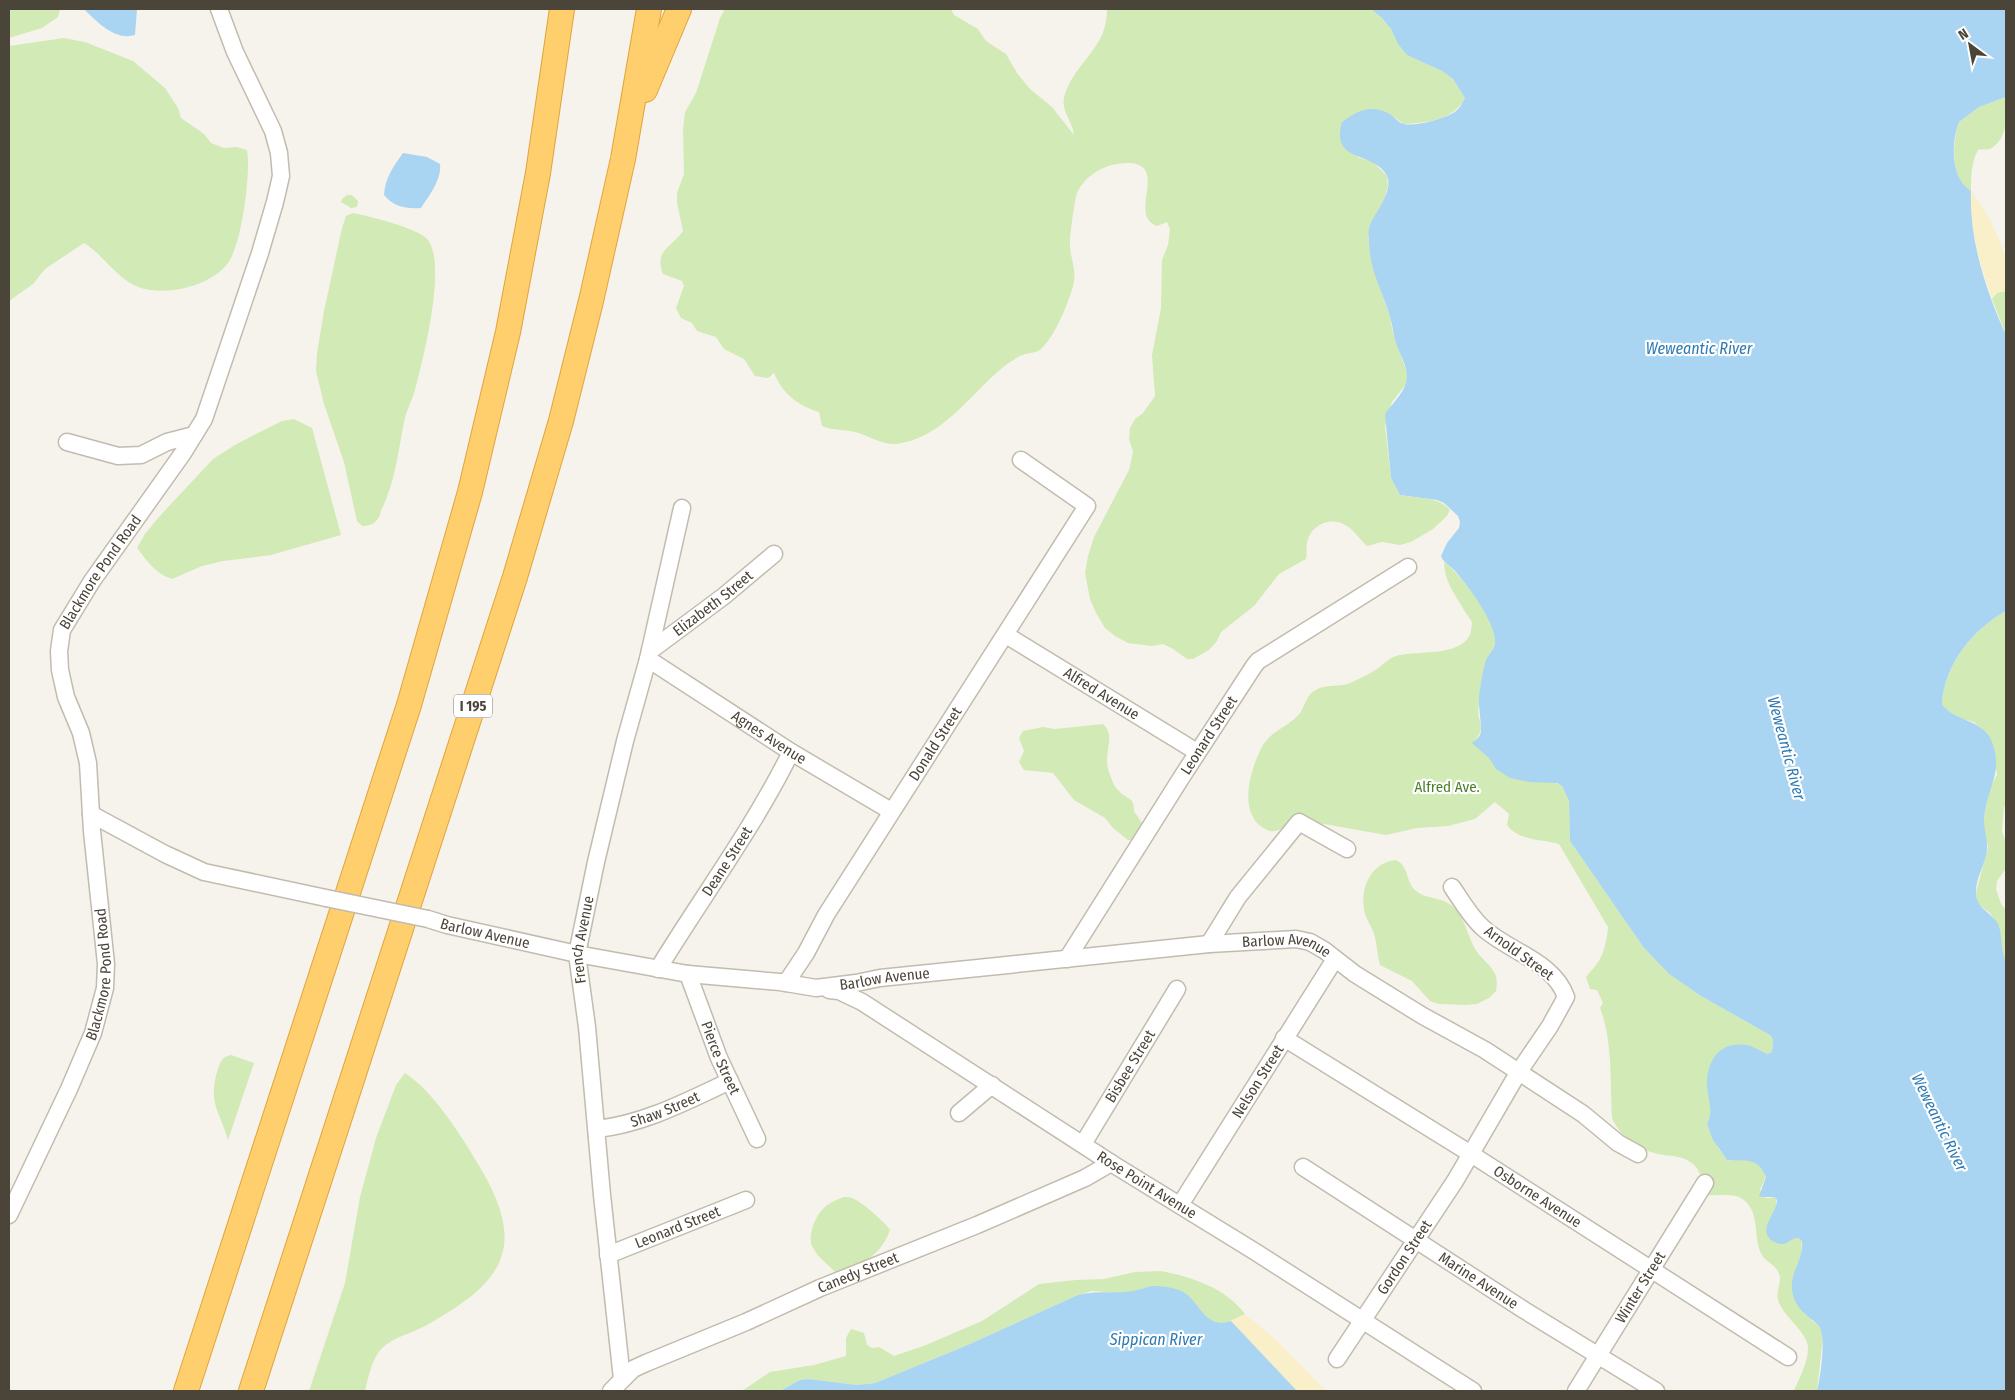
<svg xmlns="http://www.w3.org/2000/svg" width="2015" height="1400" font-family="'Fira Sans Condensed',sans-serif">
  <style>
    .green { fill: #d2eab5 }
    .sand { fill: #f9efc9 }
    .water { fill: #a9d4f2 }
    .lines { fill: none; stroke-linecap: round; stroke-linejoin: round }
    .minor-casing { stroke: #c2bbae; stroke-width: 19 }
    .highway-casing { stroke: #e0a43c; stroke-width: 26 }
    .minor { stroke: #fff; stroke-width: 16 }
    .highway { stroke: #ffcf6e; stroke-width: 24 }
    .minor-bridge-casing { stroke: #c2bbae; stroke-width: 19; stroke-linecap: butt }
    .minor-bridge { stroke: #fff; stroke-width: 16 }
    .labels { text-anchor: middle; stroke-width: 4.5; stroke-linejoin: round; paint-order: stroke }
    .shield { fill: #fff; stroke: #817c74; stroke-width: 1 }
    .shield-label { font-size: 14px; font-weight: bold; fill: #4b4439 }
    .street-label { font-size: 15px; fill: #4b4439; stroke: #fff }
    .park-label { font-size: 15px; fill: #4a7f2a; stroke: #fff }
    .water-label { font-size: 16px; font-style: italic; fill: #2e7ab2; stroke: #fff }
  </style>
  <rect width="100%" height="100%" fill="#f6f3ec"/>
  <g class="green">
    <path d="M9,9h51l-2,8 -16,11 -33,10z"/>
    <path d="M725,9h226l3,6 24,14 8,12 20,13 11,19 13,16 22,18 22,28c-1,-12 -13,-25 -10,-37 5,-23 25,-39 36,-59 5,-9 7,-21 7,-30h264l11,9 9,11 7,15 9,11 35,16 11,8 12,19c-11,22 -39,25 -61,26l-16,-11 -31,44 16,5 14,14 1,10 -4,14 -14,27 -2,11 8,39 14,40 3,16 14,40v10l-15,19 -7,24 6,52 9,17c18,4 38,1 50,15l-3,6 -14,13 -22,13 -11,3 -18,-3 -15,4c-7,-6 -12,-15 -20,-20 -16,-11 -37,-1 -40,17 -1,5 0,11 -1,16l-27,15 -25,32 -33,26 -4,9 -8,9 -16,9h-6l-14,-10 -10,-5 -11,2 -24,-3 -13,-7 -10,-8 -9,-15 -6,-14 -5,-26 3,-17 6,-19 35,-67 4,-18 -4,-13 1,-11 5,-9 8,-6 12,-17 -3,-41 9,-47 1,-48 6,-15 2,-16 -3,-7 -10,4c-30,-11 12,-60 -27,-63 -21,-1 -44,10 -53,30 -2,5 -8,47 -7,52 1,19 8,25 2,45 -6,18 -16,43 -29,57 -7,8 -12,4 -20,8 -5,1 -9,5 -13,7 -36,26 -62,72 -108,81 -16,4 -29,-5 -43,-10 -13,-4 -25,-2 -37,-7l-3,-14c-22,-7 -36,-18 -45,-39l-6,5 -13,-2 -11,-17 -20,-10 -8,-12 -19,-6 -5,-8 -11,-5 -5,-10 8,-22 -2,-5 -19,-7c-9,-24 8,-26 20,-43l-6,-28v-10l7,-19 -1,-45 2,-17 11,-19 24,-75z"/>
    <path d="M64,38l21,4 48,19 32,27 13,20 3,10 23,16 7,9 13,5 12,-1 11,3c4,23 -5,94 -19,113 -17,23 -60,33 -87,25 -23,-7 -37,-33 -57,-45l-39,26 -12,15 -24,17v-255z"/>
    <path d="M2006,97c0,17 3,42 -16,52 -3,1 -9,0 -12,1 -7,12 -7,28 -7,41 -21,-13 -19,-47 -12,-69l20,-15z"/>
    <path d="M347,195h5l6,6 -1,6 -6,1 -10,-6 1,-3z"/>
    <path d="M353,213c15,3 66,15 75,27 19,26 -5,119 -13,150 -3,11 -9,21 -11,32 -6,31 -9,60 -23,89 -1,3 -2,8 -5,10 -3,4 -9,5 -14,5l-5,-5 -13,-59 -20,-58 -8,-33 1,-18 7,-42 18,-83 4,-12z"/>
    <path d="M2006,291v44l-14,-36 5,-6z"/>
    <path d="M294,419l18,9 29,107 -70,20 -48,6 -21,5 -30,13c-16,-5 -25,-18 -35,-31l8,-14 13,-16 55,-59 22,-14 25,-13 22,-11z"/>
    <path d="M1444,562c17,13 52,57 51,79 0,8 -6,11 -8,18 -5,14 -6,30 -8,45 -4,19 10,21 -6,39l89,43 7,15 1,40 74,107 25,26 32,22 69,39 3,4 -1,13 -5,2 -23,-9 -37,43 5,25 -5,12 11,23 9,12c17,2 30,-6 39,16l-6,14 5,8h11v9l12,35c5,-4 8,-6 14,-1l-1,13 -8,24 19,43 9,6 2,10 -6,54h-23c5,-13 14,-28 14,-43 0,-16 -25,-31 -30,-48 -2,-7 2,-15 2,-23 -2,-13 -16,-14 -20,-26 -6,-16 -1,-38 -15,-50 -9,-9 -24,-5 -36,-6 -10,-8 -5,-22 -16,-31 -8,-7 -19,-8 -29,-9 -24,-4 -42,-15 -52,-37 -2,-36 1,-76 -12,-110l3,-5 -6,-13 -7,-1 -4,-12c3,-4 7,-8 10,-12 8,-10 11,-25 12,-38l-49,-83c-18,-5 -40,-3 -52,-19l2,-11 -14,-12 -20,17 -27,7 -31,2 -31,7 -62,-11 -34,-3c-6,7 -14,13 -23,9 -31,-14 -17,-61 -4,-85 8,-14 27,-19 37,-32 5,-7 6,-17 14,-22 12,-8 24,-3 36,-8 9,-4 19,-9 27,-14 7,-5 11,-10 19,-13 19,-6 69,2 75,-25 0,-3 1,-5 1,-8 -1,-4 -6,-9 -8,-13 -9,-15 -20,-30 -20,-48z"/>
    <path d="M2006,611v194l-2,2 -2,24 4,12v25l-9,13 -1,8 5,15 5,6v51l-3,-5 -5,-31 -8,-12 -12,-9 -2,-11 12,-46 -5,-18 2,-17 4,-21 8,-17 -11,-42 -12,-10 -12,-3 -15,-9 -5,-6c2,-38 31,-75 64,-93z"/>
    <path d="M1103,724c14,13 -1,28 6,48 2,5 4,13 8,17 9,11 18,7 17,23 12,14 10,15 0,29l-6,-1 -15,-12 -8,-10 -31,-18 -21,-27 -29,-3 -5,-8 5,-11 -5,-13 4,-7 20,-4 12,2z"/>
    <path d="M1396,860c14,7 9,22 20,31 9,8 25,6 35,14 15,12 16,32 26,47 6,8 15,14 19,24 1,5 1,11 0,15l-7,7 -12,6 -11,1 -27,-1 -9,-3 -18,-20 -32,-16c-3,-11 -3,-24 -7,-34 -2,-5 -5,-9 -7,-14 -8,-24 2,-54 30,-57z"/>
    <path d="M231,1055l23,8 -26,77c-8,-29 -20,-36 -11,-68 3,-9 4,-15 14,-17z"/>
    <path d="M405,1073c28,18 56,62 73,91 51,84 26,118 -53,162 -15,8 -32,11 -44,23 -9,10 -13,29 -16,42h-56l36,-108 15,-86 16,-59 20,-53z"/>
    <path d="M844,1197c1,0 7,0 8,1 9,3 33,24 38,32 -10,27 -28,34 -53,44 -8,-9 -18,-15 -24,-26 -7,-12 3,-34 13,-42 5,-4 12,-7 18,-9z"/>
    <path d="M1160,1271c30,5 66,17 85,43l-21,10 -8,-1 -6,-3 -26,-27 -33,-7 -16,5 -13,2 -30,-2 -14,4 -115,52 -88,36 -18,2 -49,-6 -8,1 -20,11h-38l28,-19 44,-7 32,-9v-18l5,-9 13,4 3,12 5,3 7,-1 15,9 32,-11 56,-24 57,-37 37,-4 28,-1 31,-7z"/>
  </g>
  <g class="sand">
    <path d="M1971,191c14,18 32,50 35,73 1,9 0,18 0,27l-9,2 -5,6c-12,-35 -23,-71 -21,-108z"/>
    <path d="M1245,1314l29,24 52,53h-29l-66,-70z"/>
  </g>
  <g class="water">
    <path d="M84,9h53l-2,26c-20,6 -38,-13 -51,-26z"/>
    <path d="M1371,9h635v88l-27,10 -20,15c-8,21 -9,56 12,69 -2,49 15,100 35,144v276c-33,18 -62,54 -64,93 12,18 42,15 50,38 11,29 -3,43 -7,70 -3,14 2,22 2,34 1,18 -17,37 -9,56 3,7 15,13 20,22 5,12 2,26 8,37v430h-189c3,-12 10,-56 2,-65 -12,-12 -24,-16 -27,-36 -2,-18 12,-32 10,-49l-4,-3c-7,0 -9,5 -15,6 -5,0 -11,-2 -14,-6 -9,-11 7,-25 8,-37l-1,-3c-5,-2 -11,0 -17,-2l7,-19c-9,-22 -22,-15 -39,-17l-14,-20 -6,-16c7,-13 1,-24 0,-37 -1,-24 11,-46 39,-42 7,1 14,6 21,9l5,-2 1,-13 -3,-4 -69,-39 -32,-22 -25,-26 -74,-107 -1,-40 -7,-15 -5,-3 -27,-1 -20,-4 -14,-9 -7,-11 -17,-15c2,-2 7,-5 8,-8 3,-6 -2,-28 -1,-38 2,-12 3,-25 7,-37 3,-7 8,-10 9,-17 2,-19 -28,-59 -41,-73 -5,-5 -10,-7 -13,-14l6,-13 12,-15 1,-6 -2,-6 -14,-13 -7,-3 -37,-5 -9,-17 -6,-64c6,-9 18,-20 21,-31 4,-13 -6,-28 -10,-40 -3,-9 -3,-17 -6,-26 -6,-22 -18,-42 -20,-65 -1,-9 -3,-19 0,-27 5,-12 24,-35 17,-49 -13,-26 -57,-12 -45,-54 14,-11 29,-18 46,-9 6,3 10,10 16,11 11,3 44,-6 52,-13 5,-4 6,-8 9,-13l-12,-19 -11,-8 -35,-16 -9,-11 -7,-15 -9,-11z"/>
    <path d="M403,153l24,4 13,7c2,15 -11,32 -19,44 -15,1 -27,-1 -37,-13 1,-17 9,-28 19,-42z"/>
    <path d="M1151,1286c10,0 25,1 34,7 16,12 22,37 46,28l66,70h-517l20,-11 8,-1 49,6 18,-2 88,-36 115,-52c17,-4 28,-2 45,-3 9,0 18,-3 28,-6z"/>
  </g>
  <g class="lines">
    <g class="minor-casing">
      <g id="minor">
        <path d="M67,442l51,14 23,-1 26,-13 27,-7"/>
        <path id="s1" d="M1006,635l191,117"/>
        <path id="s2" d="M650,651l74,-55 50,-42"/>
        <path id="s3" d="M648,659l143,93 100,59"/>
        <path d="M91,814l74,40 39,18 122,26"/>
        <path id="s4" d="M428,919l19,6 130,29 111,20 92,8 36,6 40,-5 24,-5 98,-10 231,-24 87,-5 14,3 14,8 31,24 68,42 62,34 98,64 35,29 20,11"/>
        <path d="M1209,944l29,-47 61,-75 48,27"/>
        <path id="s5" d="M1067,959l116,-184 71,-109 4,-5 150,-94"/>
        <path id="s6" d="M658,969c44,-72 96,-142 133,-217"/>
        <path id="s7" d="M688,974l31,84 38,81"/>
        <path id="s8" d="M786,983l20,-30 20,-38 261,-409 -66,-46"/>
        <path id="s9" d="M829,990l10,1 23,11 249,161 143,88 219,140"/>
        <path id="s10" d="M1284,1038l187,116 317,203"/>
        <path d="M959,1113l33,-28"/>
        <path id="s11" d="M597,1129c47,-5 90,-28 133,-48"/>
        <path id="s12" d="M1083,1144l94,-155"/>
        <path id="s13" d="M1303,1167l221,143 132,81"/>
        <path id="s14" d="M1180,1205l155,-246"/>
        <path id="s15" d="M9,1215l60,-126 24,-56 12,-45 1,-24 -14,-133 -4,-68 -7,-30 -15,-36 -6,-27 -1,-19 3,-21 30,-49 91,-128 21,-34 56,-166 15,-51 6,-26 -2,-23 -6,-22 -38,-79 -16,-43"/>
        <path id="s16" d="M608,1255l138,-55"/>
        <path id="s17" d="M1337,1359l118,-178 63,-108 32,-47 16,-29c-12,-36 -59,-46 -84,-70 -12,-11 -21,-27 -30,-40"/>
        <path id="s18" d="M622,1379l-20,-184 -15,-168 -10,-73 19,-92 29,-121 23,-82 34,-151"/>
        <path id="s19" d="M611,1391l22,-22 13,-6 100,-41 74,-34 157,-63 108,-47 26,-15"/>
        <path id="s20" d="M1576,1391l129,-208"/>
      </g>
    </g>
    <g class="highway-casing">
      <g id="highway">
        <path d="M645,90l34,-81"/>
        <path d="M186,1391l223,-686 61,-213 38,-160 30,-159 24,-164"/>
        <path d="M251,1391l264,-814 46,-156 30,-120 32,-142 26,-150"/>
      </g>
    </g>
    <use href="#minor" class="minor"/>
    <use href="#highway" class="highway"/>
    <g class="minor-bridge-casing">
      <path id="minor-bridge" d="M326,898l102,21"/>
    </g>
    <use href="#minor-bridge" class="minor-bridge"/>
  </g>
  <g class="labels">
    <rect class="shield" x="454" y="694.5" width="38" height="23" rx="4"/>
    <g class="shield-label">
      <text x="473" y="711">I 195</text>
    </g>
    <g class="street-label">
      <text dy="5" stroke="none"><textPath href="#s15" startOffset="680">Blackmore Pond Road</textPath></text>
      <text dy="5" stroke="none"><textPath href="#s2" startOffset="79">Elizabeth Street</textPath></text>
      <text dy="5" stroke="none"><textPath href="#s1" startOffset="112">Alfred Avenue</textPath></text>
      <text dy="5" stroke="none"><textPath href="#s5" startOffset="265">Leonard Street</textPath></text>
      <text dy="5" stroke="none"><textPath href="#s3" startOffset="144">Agnes Avenue</textPath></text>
      <text dy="5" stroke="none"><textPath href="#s8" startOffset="282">Donald Street</textPath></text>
      <text dy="5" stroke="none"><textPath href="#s6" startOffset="128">Deane Street</textPath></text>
      <text dy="5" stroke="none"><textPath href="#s4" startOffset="59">Barlow Avenue</textPath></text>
      <text dy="5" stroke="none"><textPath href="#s18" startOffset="442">French Avenue</textPath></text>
      <text dy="5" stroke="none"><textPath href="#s4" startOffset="869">Barlow Avenue</textPath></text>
      <text transform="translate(1519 953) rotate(36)" y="5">Arnold Street</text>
      <text dy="5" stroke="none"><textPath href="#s15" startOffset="260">Blackmore Pond Road</textPath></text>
      <text dy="5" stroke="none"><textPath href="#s4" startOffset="464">Barlow Avenue</textPath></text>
      <text dy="5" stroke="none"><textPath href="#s7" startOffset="90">Pierce Street</textPath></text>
      <text dy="5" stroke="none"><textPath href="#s12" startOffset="91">Bisbee Street</textPath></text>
      <text dy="5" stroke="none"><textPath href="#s14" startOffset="146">Nelson Street</textPath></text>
      <text dy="5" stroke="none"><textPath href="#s11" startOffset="71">Shaw Street</textPath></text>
      <text dy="5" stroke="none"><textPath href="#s9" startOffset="374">Rose Point Avenue</textPath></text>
      <text dy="5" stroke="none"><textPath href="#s10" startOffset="299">Osborne Avenue</textPath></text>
      <text dy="5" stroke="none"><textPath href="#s16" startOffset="75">Leonard Street</textPath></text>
      <text dy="5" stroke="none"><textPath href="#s17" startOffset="122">Gordon Street</textPath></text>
      <text dy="5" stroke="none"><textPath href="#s19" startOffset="276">Canedy Street</textPath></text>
      <text dy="5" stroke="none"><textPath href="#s13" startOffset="209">Marine Avenue</textPath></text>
      <text dy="5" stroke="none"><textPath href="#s20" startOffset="122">Winter Street</textPath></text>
    </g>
    <g class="park-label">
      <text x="1447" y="792">Alfred Ave.</text>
    </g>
    <g class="water-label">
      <text x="1699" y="354">Weweantic River</text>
      <text transform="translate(1787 748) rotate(75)" y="6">Weweantic River</text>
      <text transform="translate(1940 1122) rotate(64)" y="6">Weweantic River</text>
      <text x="1156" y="1345">Sippican River</text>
    </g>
  </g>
  <rect width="2015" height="1400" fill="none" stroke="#4b4439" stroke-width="20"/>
  <g transform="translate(1970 45) rotate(328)" stroke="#ffffff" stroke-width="4" paint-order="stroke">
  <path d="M0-4L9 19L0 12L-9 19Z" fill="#4b4439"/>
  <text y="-8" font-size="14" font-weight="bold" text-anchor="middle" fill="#4b4439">N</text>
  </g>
</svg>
